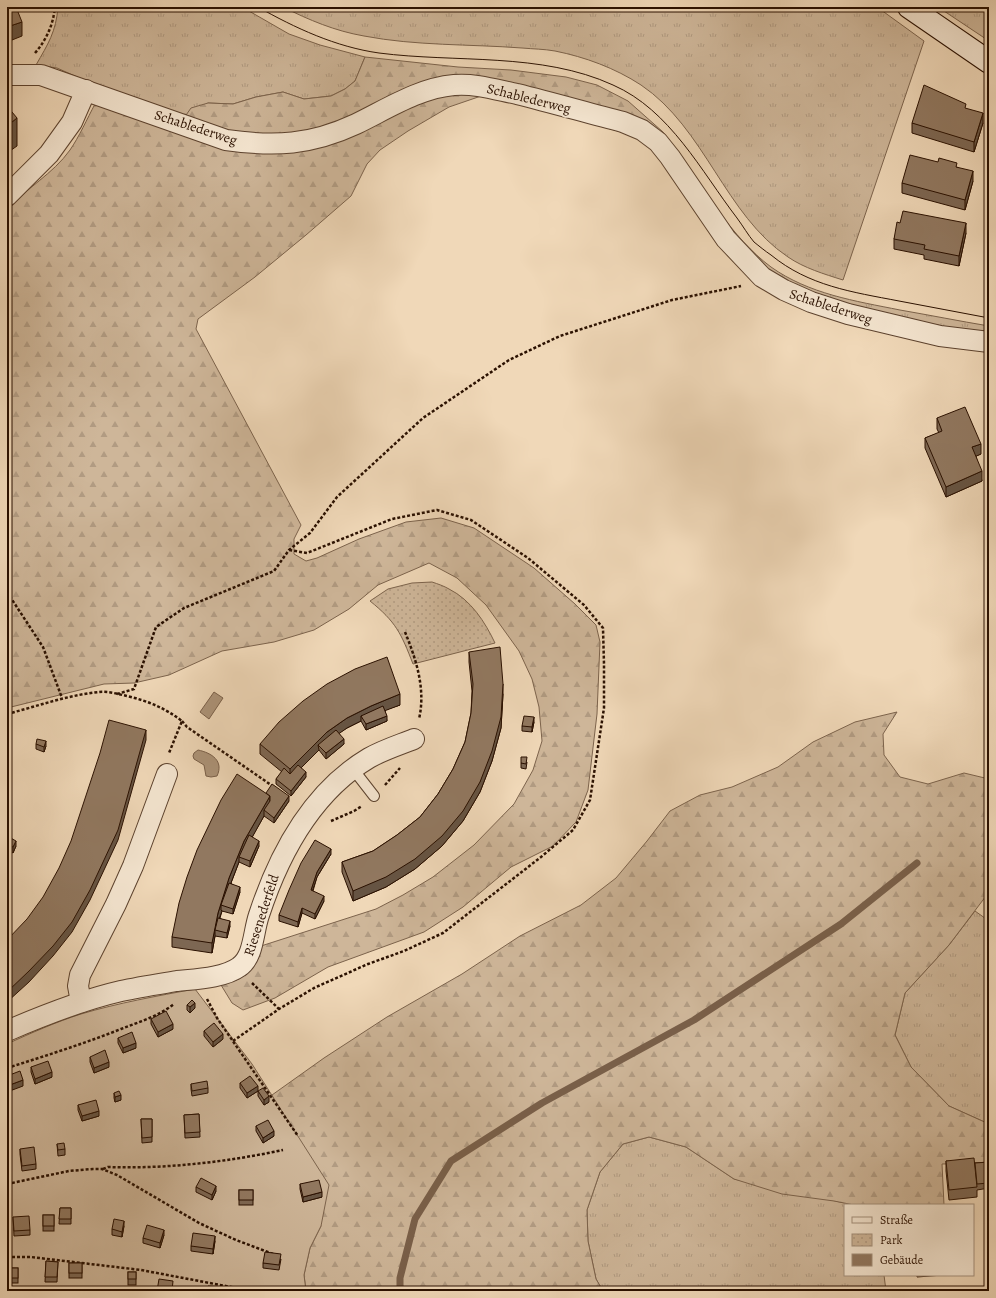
<svg xmlns="http://www.w3.org/2000/svg" width="996" height="1298" font-family="Alegreya,serif">
  <style>
    .grass { fill: url(#grass-tufts); stroke: #7c634c }
    .forest { fill: url(#forest-firs); stroke: #7c634c }
    .park { fill: url(#park-dots); stroke: #7c634c }
    .garden { fill: #ceb699; stroke: #7c634c }
    .water { fill: #ad9479; stroke: #795f49 }
    .lines { fill: none; stroke-linecap: round; stroke-linejoin: round }
    .stream { stroke: #795f49; stroke-width: 7 }
    .lane-casing { stroke: #5c422e; stroke-width: 12 }
    .street-casing { stroke: #5c422e; stroke-width: 22 }
    .secondary-casing { stroke: #2a1000; stroke-width: 24 }
    .path { stroke: #2a1000; stroke-width: 2.5; stroke-dasharray: 3 2; stroke-linecap: butt }
    .lane { stroke: #f5e6d1; stroke-width: 10 }
    .street { stroke: #f5e6d1; stroke-width: 20 }
    .secondary { stroke: #f5e6d1; stroke-width: 22 }
    .tram { stroke: #2a1000; stroke-width: 1 }
    .wall { fill: #7d6753; stroke: #2a1000 }
    .shaded-wall { fill: #665443; stroke: #2a1000 }
    .building { fill: #917860; stroke: #2a1000 }
    .labels { text-anchor: middle; stroke-width: 4; stroke-linejoin: round; paint-order: stroke }
    .street-label { font-size: 14px; fill: #2a1000; stroke: #f5e6d1 }
  </style>
  <defs>
    <pattern id="grass-tufts" width="24" height="20" patternUnits="userSpaceOnUse"><rect width="24" height="20" fill="#ceb699"/><path d="M3 7l-1-3M5 7V3M7 7l1-3M15 17l-1-3M17 17v-4M19 17l1-3" fill="none" stroke="#b19b82"/></pattern>
    <pattern id="forest-firs" width="22" height="20" patternUnits="userSpaceOnUse"><rect width="22" height="20" fill="#ceb699"/><path d="M5 1l3.5 6h-7zM16 11l3.5 6h-7z" fill="#b19b82"/></pattern>
    <pattern id="park-dots" width="8" height="8" patternUnits="userSpaceOnUse"><rect width="8" height="8" fill="#ceb699"/><path d="M2 2h.1M6 6h.1" fill="none" stroke="#b19b82" stroke-width="1.8" stroke-linecap="round"/></pattern>
  </defs>
  <rect width="100%" height="100%" fill="#f0d8b8"/>
  <filter id="stains"><feTurbulence type="fractalNoise" baseFrequency=".005" numOctaves="4"/><feColorMatrix values="0 0 0 0 .2 0 0 0 0 .09 0 0 0 0 .02 0 0 0 .5 -.17"/></filter>
  <radialGradient id="worn" r=".72"><stop offset=".6" stop-color="#630" stop-opacity="0"/><stop offset="1" stop-color="#630" stop-opacity=".3"/></radialGradient>
  <g class="grass">
    <path d="M58,7h184l47,27 31,11 45,12 -10,24 -10,8 -14,7 -27,3 -21,-7 -27,5 -23,7 -25,-1 -24,15 -80,-29 -47,-21 -21,-3c12,-21 20,-33 22,-58z"/>
    <path d="M283,7h594l47,34 -81,239c-19,-6 -39,-12 -55,-23 -63,-42 -83,-129 -147,-172 -26,-17 -56,-28 -86,-34 -11,-2 -22,-2 -33,-3 -53,-4 -106,-2 -158,-12 -29,-5 -55,-16 -81,-29z"/>
    <path d="M938,7h51v34z"/>
    <path d="M674,147c28,40 58,91 97,120 38,27 84,34 129,43 29,5 59,11 89,16v10l-88,-14 -112,-36 -47,-36z"/>
    <path d="M975,911l14,10v203l-40,-18 -38,-39 -16,-32 10,-42 44,-48z"/>
    <path d="M649,1137l37,10 48,32 120,26h-9v70h39l2,16h-283l-7,-12 -8,-38 -1,-31 13,-38 23,-28z"/>
  </g>
  <g class="forest">
    <path d="M365,57l93,10 53,3 55,7 31,8 31,16 35,31 11,15 -187,-53 -38,13 -41,24 -28,19 -13,14 -16,32 -45,39 -51,42 -57,42 -2,10 105,196 -7,14v15l12,7 11,-3 42,-19 47,-17 35,-4 33,10 60,40 41,36 21,21 4,17 -3,72 -9,76 -12,32 -23,24 -42,21 -48,40 -39,25 -96,35 -53,31 -32,12 -11,-7 -11,-18 18,-6 10,-9 12,-24 115,-37 27,-14 30,-18 41,-32 40,-41 19,-34 9,-29 -3,-34 -7,-28 -13,-28 -33,-46 -29,-27 -28,-15 -51,22 -29,24 -35,21 -40,12 -52,9 -53,24 -35,8 -30,1 -97,24v-498c19,-22 46,-36 63,-60 9,-13 17,-31 25,-46l89,14 7,-10 17,-5 25,1 23,-7 27,-5 21,7 27,-3 14,-7 10,-8z"/>
    <path d="M897,712l-14,22 1,21 16,22 28,7 36,-11 25,6v113l-40,53 -44,48 -10,42 16,32 38,39 40,18v39l-47,1 2,41h-90l-20,-4 -52,-7 -48,-15 -48,-32 -37,-10 -26,7 -23,28 -13,38 1,31 8,38 7,12h-297l-2,-16 6,-27 11,-22 -49,-131 52,-37 63,-41 75,-43 58,-38 61,-31 35,-27 31,-37 23,-30 30,-16 32,-8 46,-20 35,-25 42,-20z"/>
  </g>
  <path class="park" d="M432,582c6,2 12,4 17,7 22,11 36,33 46,54l-82,21c-12,-31 -17,-42 -43,-63l18,-12 24,-6z"/>
  <path class="garden" d="M195,989l57,75 77,121 -8,41 -11,22 -6,27 2,16h-299v-247c24,-11 49,-22 74,-30 37,-11 76,-18 114,-25z"/>
  <g class="water">
    <path d="M214,692l9,6 -14,21 -9,-7z"/>
    <path d="M198,750c14,3 26,11 19,26l-6,1 -5,-1 -2,-11 -10,-6 -1,-3 1,-3z"/>
  </g>
  <g class="lines">
    <path class="stream" d="M400,1291v-13l15,-59 36,-58 91,-58 152,-83 147,-96 76,-61"/>
    <g class="lane-casing">
      <path id="lane" d="M353,769l21,27"/>
    </g>
    <g class="street-casing">
      <g id="street">
        <path d="M7,75h34l185,65c49,7 85,5 130,-16 31,-15 63,-36 98,-39 21,-2 43,5 63,9 36,9 71,19 106,28l19,8 16,12 12,15 56,82 36,38 22,13 27,12 37,12 92,22 49,6"/>
        <path d="M7,196l42,-42 23,-32 14,-32"/>
        <path d="M81,1002l-3,-16 2,-11 36,-71 17,-38 34,-92"/>
        <path d="M7,1031c37,-16 75,-31 114,-40 18,-4 38,-7 56,-10 18,-2 47,-3 62,-14 15,-10 14,-35 20,-52 20,-61 53,-123 110,-157 14,-8 30,-13 45,-19"/>
      </g>
    </g>
    <g class="secondary-casing">
      <path id="secondary" d="M909,7l80,55"/>
    </g>
    <g class="path">
      <path d="M35,53c12,-14 18,-28 20,-46"/>
      <path d="M7,592l36,55 19,51"/>
      <path d="M405,632c11,27 21,57 14,87"/>
      <path d="M117,694l17,-5 22,-62 28,-19 90,-37 15,-21 21,-17 27,-36 86,-79 86,-58 51,-24 112,-36 69,-14"/>
      <path d="M7,714c31,-8 61,-19 92,-22 9,-1 19,2 28,4 21,5 38,12 55,25l-13,32"/>
      <path d="M182,721l5,6 87,60"/>
      <path d="M385,785l15,-17"/>
      <path d="M331,821l23,-10 8,-5"/>
      <path d="M252,983l27,26"/>
      <path d="M207,999l10,19 81,118"/>
      <path d="M233,1041l46,-32 35,-21 54,-24 36,-13 39,-18 98,-76 32,-27 17,-30 14,-92v-44l-1,-36 -19,-23 -56,-47 -57,-38 -34,-10 -45,9 -85,34 -18,-3"/>
      <path d="M7,1068c38,-12 76,-24 114,-39 18,-7 38,-13 53,-25"/>
      <path d="M103,1169l5,-2c59,2 118,-5 175,-17"/>
      <path d="M7,1184l62,-13 24,-2h9l15,6 82,48 37,17 37,14"/>
      <path d="M7,1257h24l110,13 111,21"/>
      <path d="M274,1291l23,-2"/>
    </g>
    <use href="#lane" class="lane"/>
    <use href="#street" class="street"/>
    <use href="#secondary" class="secondary"/>
    <path class="tram" d="M258,7c37,21 78,40 121,46 77,10 162,-1 234,32 57,25 88,86 124,133 6,8 11,17 17,24 5,4 11,9 17,13 38,31 81,37 128,46 30,6 60,11 90,17"/>
  </g>
  <g class="wall">
    <path d="M912,123h71l-9,29 -62,-19z"/>
    <path d="M957,167l16,14 -8,29 -63,-17v-10z"/>
    <path d="M900,223l66,10 -7,33 -35,-7v-4l-30,-6v-10z"/>
    <path d="M937,418l44,36 -5,2 6,25 -36,16 -21,-49v-10l14,-5 -2,-4z"/>
    <path d="M469,652l34,42 -2,34 -9,33 -12,31 -17,29 -21,25 -27,23 -29,18 -33,14 -11,-29v-10l31,-11 24,-16 23,-18 18,-23 15,-25 12,-27 6,-29 1,-22 -3,-29z"/>
    <path d="M400,705l-15,5 2,11 -21,9 -5,-9 -14,7 -8,5 5,11 -18,15 -7,-9 -18,18 5,9 -15,19 -15,-12v-5l6,-7 -22,-18v-10z"/>
    <path d="M534,722l-2,10 -10,-1v-5z"/>
    <path d="M36,744l10,2 -2,6 -8,-3z"/>
    <path d="M527,762l-1,7 -5,-1v-5z"/>
    <path d="M266,793l23,8 -15,22 -10,-7 -12,21 7,9 -9,21 -11,-5 -8,21 9,9 -7,22 -11,-3 -2,7 10,8 -3,12 -12,-2 -3,17 -40,-6v-10z"/>
    <path d="M7,841l9,5 -3,7 -6,-3z"/>
    <path d="M331,854l-14,23 -4,14 11,10 -9,18 -13,-6 -4,14 -19,-6v-6z"/>
    <path d="M187,1005l8,3 -5,5 -3,-3z"/>
    <path d="M151,1019l22,10 -15,8 -7,-13z"/>
    <path d="M204,1031l19,8 -10,8 -9,-11z"/>
    <path d="M118,1038l18,10 -13,5 -5,-10z"/>
    <path d="M90,1057l19,10 -15,6 -4,-11z"/>
    <path d="M31,1067l21,10 -17,7 -4,-12z"/>
    <path d="M240,1083l18,8 -11,7 -7,-10z"/>
    <path d="M191,1084l17,4v5l-16,3 -1,-7z"/>
    <path d="M258,1091l11,11 -5,3 -6,-9z"/>
    <path d="M114,1093l7,7 -6,2 -1,-4z"/>
    <path d="M78,1105l21,11 -17,5 -4,-11z"/>
    <path d="M199,1114l1,23 -15,1 -1,-23z"/>
    <path d="M141,1119h11v23l-10,1z"/>
    <path d="M256,1126l18,10 -11,7 -7,-12z"/>
    <path d="M57,1144l8,5v6l-7,1z"/>
    <path d="M20,1149l16,15v5l-14,2 -2,-17z"/>
    <path d="M946,1161l29,2 14,-1v26l-12,2v7l-28,3 -3,-29z"/>
    <path d="M300,1184l22,13 -19,5 -3,-13z"/>
    <path d="M196,1187l20,4 -4,9 -16,-8z"/>
    <rect x="239" y="1190" width="14" height="15"/>
    <path d="M60,1208h11v16h-12z"/>
    <rect x="43" y="1215" width="11" height="16"/>
    <path d="M13,1217l17,13v5l-16,1z"/>
    <path d="M124,1226l-2,11 -10,-2v-6z"/>
    <path d="M164,1235l-4,13 -17,-5v-5z"/>
    <path d="M215,1241l-2,13 -22,-3v-5z"/>
    <path d="M281,1259l-2,11 -16,-2v-5z"/>
    <path d="M46,1261l12,1 -1,20h-12z"/>
    <rect x="69" y="1263" width="13" height="15"/>
    <rect x="7" y="1268" width="11" height="15"/>
    <rect x="128" y="1272" width="8" height="13"/>
    <path d="M917,1275h26l-26,2z"/>
  </g>
  <g class="shaded-wall">
    <path d="M22,22v14l-15,6v-15z"/>
    <path d="M983,113v10l-9,29v-10z"/>
    <path d="M17,118v28l-10,7v-27z"/>
    <path d="M973,171v10l-8,29v-10z"/>
    <path d="M966,223v10l-7,33v-10z"/>
    <path d="M981,444v10l-9,4v-11z"/>
    <path d="M982,471v10l-36,16v-10z"/>
    <path d="M503,684v10l-2,34 -9,33 -12,31 -17,29 -21,25 -27,23 -29,18 -33,14v-10l127,-109z"/>
    <path d="M400,694v11l-29,11h-10v5l-14,7 -20,14 -9,3 1,5 -29,29v-10l37,-37 20,-14 24,-12z"/>
    <path d="M387,716v5l-21,9v-6z"/>
    <path d="M534,717v5l-2,10v-5z"/>
    <path d="M146,730v10l-28,100 -28,60 -18,32 -19,24 -24,26 -22,20v-10z"/>
    <path d="M344,739v5l-18,15v-6z"/>
    <path d="M46,741v5l-2,6v-5z"/>
    <path d="M306,772v5l-15,19v-5z"/>
    <path d="M270,796v10l-6,4v6l-20,36 -5,5v5l-10,26 -8,17v5l1,1 -7,19v6l-3,17v-10l6,-30 11,-35 15,-37z"/>
    <path d="M289,796v5l-15,22v-5z"/>
    <path d="M16,841v5l-3,7v-6z"/>
    <path d="M259,841v5l-9,21v-6z"/>
    <path d="M331,849v5l-14,23 -6,18v-5l6,-18z"/>
    <path d="M240,887v5l-7,22v-5z"/>
    <path d="M324,896v5l-9,18v-5z"/>
    <path d="M302,908v5l-4,14v-5z"/>
    <path d="M230,921v5l-3,12v-5z"/>
    <path d="M195,1003v5l-5,5v-6z"/>
    <path d="M173,1024v5l-15,8v-5z"/>
    <path d="M223,1034v5l-10,8v-5z"/>
    <path d="M136,1043v5l-13,5v-5z"/>
    <path d="M109,1062v5l-15,6v-5z"/>
    <path d="M52,1072v5l-17,7v-5z"/>
    <path d="M23,1080v6l-16,6v-6z"/>
    <path d="M258,1086v5l-11,7v-5z"/>
    <path d="M121,1095v5l-6,2v-5z"/>
    <path d="M269,1096v6l-5,3v-5z"/>
    <path d="M99,1111v5l-17,5v-5z"/>
    <path d="M274,1131v5l-11,7v-5z"/>
    <path d="M216,1186v5l-4,9v-5z"/>
    <path d="M322,1192v5l-19,5v-5z"/>
    <path d="M124,1221v5l-2,11v-5z"/>
    <path d="M164,1230v5l-4,13v-5z"/>
    <path d="M215,1236v5l-2,13v-5z"/>
  </g>
  <g class="building">
    <path d="M7,7h9l6,15 -15,5z"/>
    <path d="M924,85l42,19 -1,4 18,5 -9,29 -62,-19z"/>
    <path d="M7,106l10,12 -10,8z"/>
    <path d="M910,155l28,7 1,-4 18,5 -1,4 17,4 -8,29 -63,-17z"/>
    <path d="M903,211l63,12 -7,33 -35,-7 1,-4 -31,-6 3,-17 3,1z"/>
    <path d="M965,407l16,37 -9,3 10,24 -36,16 -21,-49 17,-7 -5,-13z"/>
    <path d="M500,647l3,37 -2,33 -9,34 -12,31 -17,29 -21,25 -27,23 -29,18 -33,14 -11,-29 31,-11 24,-16 23,-18 18,-23 15,-25 12,-27 6,-29 2,-29 -4,-32z"/>
    <path d="M387,657l13,37 -29,12 -24,12 -20,14 -37,37 -30,-25 19,-22 24,-21 24,-17 28,-15z"/>
    <path d="M383,706l4,10 -21,8 -5,-8z"/>
    <path d="M524,716l10,1 -2,10 -10,-1z"/>
    <path d="M109,720l37,10 -28,100 -28,60 -18,32 -19,24 -24,25 -22,21v-52l20,-21 16,-22 16,-29 12,-27 29,-88z"/>
    <path d="M336,730l8,9 -18,14 -8,-8z"/>
    <path d="M37,739l9,2 -2,6 -8,-3z"/>
    <path d="M521,757h6l-1,7 -5,-1z"/>
    <path d="M298,765l8,7 -15,19 -15,-12 8,-11 6,6z"/>
    <path d="M237,774l33,22 -26,45 -15,37 -11,35 -6,30 -40,-6 7,-34 8,-26 10,-27 24,-50z"/>
    <path d="M272,784l17,12 -15,22 -10,-8 6,-9v-5l-4,-3z"/>
    <path d="M249,835l10,6 -9,20 -11,-4z"/>
    <path d="M9,837l7,4 -3,6 -6,-2v-4z"/>
    <path d="M315,840l16,9 -14,23 -6,18 13,6 -9,18 -13,-6 -4,14 -19,-7 10,-25 12,-27z"/>
    <path d="M229,883l11,4 -7,22 -12,-4z"/>
    <path d="M218,918l12,3 -3,12 -12,-3z"/>
    <path d="M192,1000l3,3 -5,4 -3,-2z"/>
    <path d="M166,1011l7,13 -15,8 -7,-13z"/>
    <path d="M214,1023l9,11 -10,8 -9,-11z"/>
    <path d="M132,1032l4,11 -13,5 -5,-10z"/>
    <path d="M105,1050l4,12 -15,6 -4,-11z"/>
    <path d="M48,1061l4,11 -17,7 -4,-12z"/>
    <path d="M20,1071l3,9 -16,6v-10z"/>
    <path d="M250,1076l8,10 -11,7 -7,-10z"/>
    <path d="M207,1081l1,7 -16,3 -1,-7z"/>
    <path d="M263,1088l6,8 -5,4 -6,-9z"/>
    <path d="M119,1091l2,4 -6,2 -1,-4z"/>
    <path d="M96,1100l3,11 -17,5 -4,-11z"/>
    <path d="M199,1114l1,18 -15,1 -1,-18z"/>
    <path d="M141,1119h11v18l-10,1z"/>
    <path d="M268,1120l6,11 -11,7 -7,-12z"/>
    <path d="M64,1143l1,6 -7,1 -1,-6z"/>
    <path d="M34,1147l2,17 -14,2 -2,-17z"/>
    <path d="M974,1158l3,29 -28,3 -3,-29z"/>
    <path d="M989,1162v21l-12,1 -2,-21z"/>
    <path d="M201,1178l15,8 -4,9 -16,-8z"/>
    <path d="M319,1180l3,12 -19,5 -3,-13z"/>
    <rect x="239" y="1190" width="14" height="10"/>
    <path d="M60,1208h11v11h-12z"/>
    <rect x="43" y="1215" width="11" height="11"/>
    <path d="M29,1216l1,14 -16,1 -1,-14z"/>
    <path d="M114,1219l10,2 -2,11 -10,-3z"/>
    <path d="M147,1225l17,5 -4,13 -17,-5z"/>
    <path d="M193,1233l22,3 -2,13 -22,-3z"/>
    <path d="M265,1252l16,2 -2,11 -16,-2z"/>
    <path d="M46,1261l12,1 -1,15h-12z"/>
    <rect x="69" y="1263" width="13" height="10"/>
    <rect x="7" y="1268" width="11" height="10"/>
    <rect x="128" y="1272" width="8" height="7"/>
    <path d="M159,1279l14,2 -1,10h-15z"/>
    <path d="M208,1286l19,1 -1,4h-19z"/>
  </g>
  <g class="labels">
    <g class="street-label">
      <text transform="translate(529 98) rotate(14)" y="5">Schablederweg</text>
      <text transform="translate(196 127) rotate(18)" y="5">Schablederweg</text>
      <text transform="translate(831 306) rotate(18)" y="5">Schablederweg</text>
      <text transform="translate(261 915) rotate(-72)" y="5">Riesenederfeld</text>
    </g>
  </g>
  <rect width="996" height="1298" fill="none" stroke="#f0d8b8" stroke-width="24"/>
  <rect x="8" y="8" width="980" height="1282" fill="none" stroke="#2a1000" stroke-width="2"/>
  <rect x="12" y="12" width="972" height="1274" fill="none" stroke="#2a1000"/>
  <rect x="844" y="1204" width="130" height="72" fill="#f5e6d1" stroke="#a4907d"/>
  <rect x="852" y="1217" width="20" height="6" fill="#f5e6d1" stroke="#a4907d"/>
  <text x="880" y="1224" font-size="12" fill="#2a1000">Straße</text>
  <rect x="852" y="1234" width="20" height="12" fill="url(#park-dots)" stroke="#a4907d"/>
  <text x="880" y="1244" font-size="12" fill="#2a1000">Park</text>
  <rect x="852" y="1254" width="20" height="12" fill="#917860" stroke="#a4907d"/>
  <text x="880" y="1264" font-size="12" fill="#2a1000">Gebäude</text>
  <rect width="100%" height="100%" filter="url(#stains)"/>
  <rect width="100%" height="100%" fill="url(#worn)"/>
</svg>
